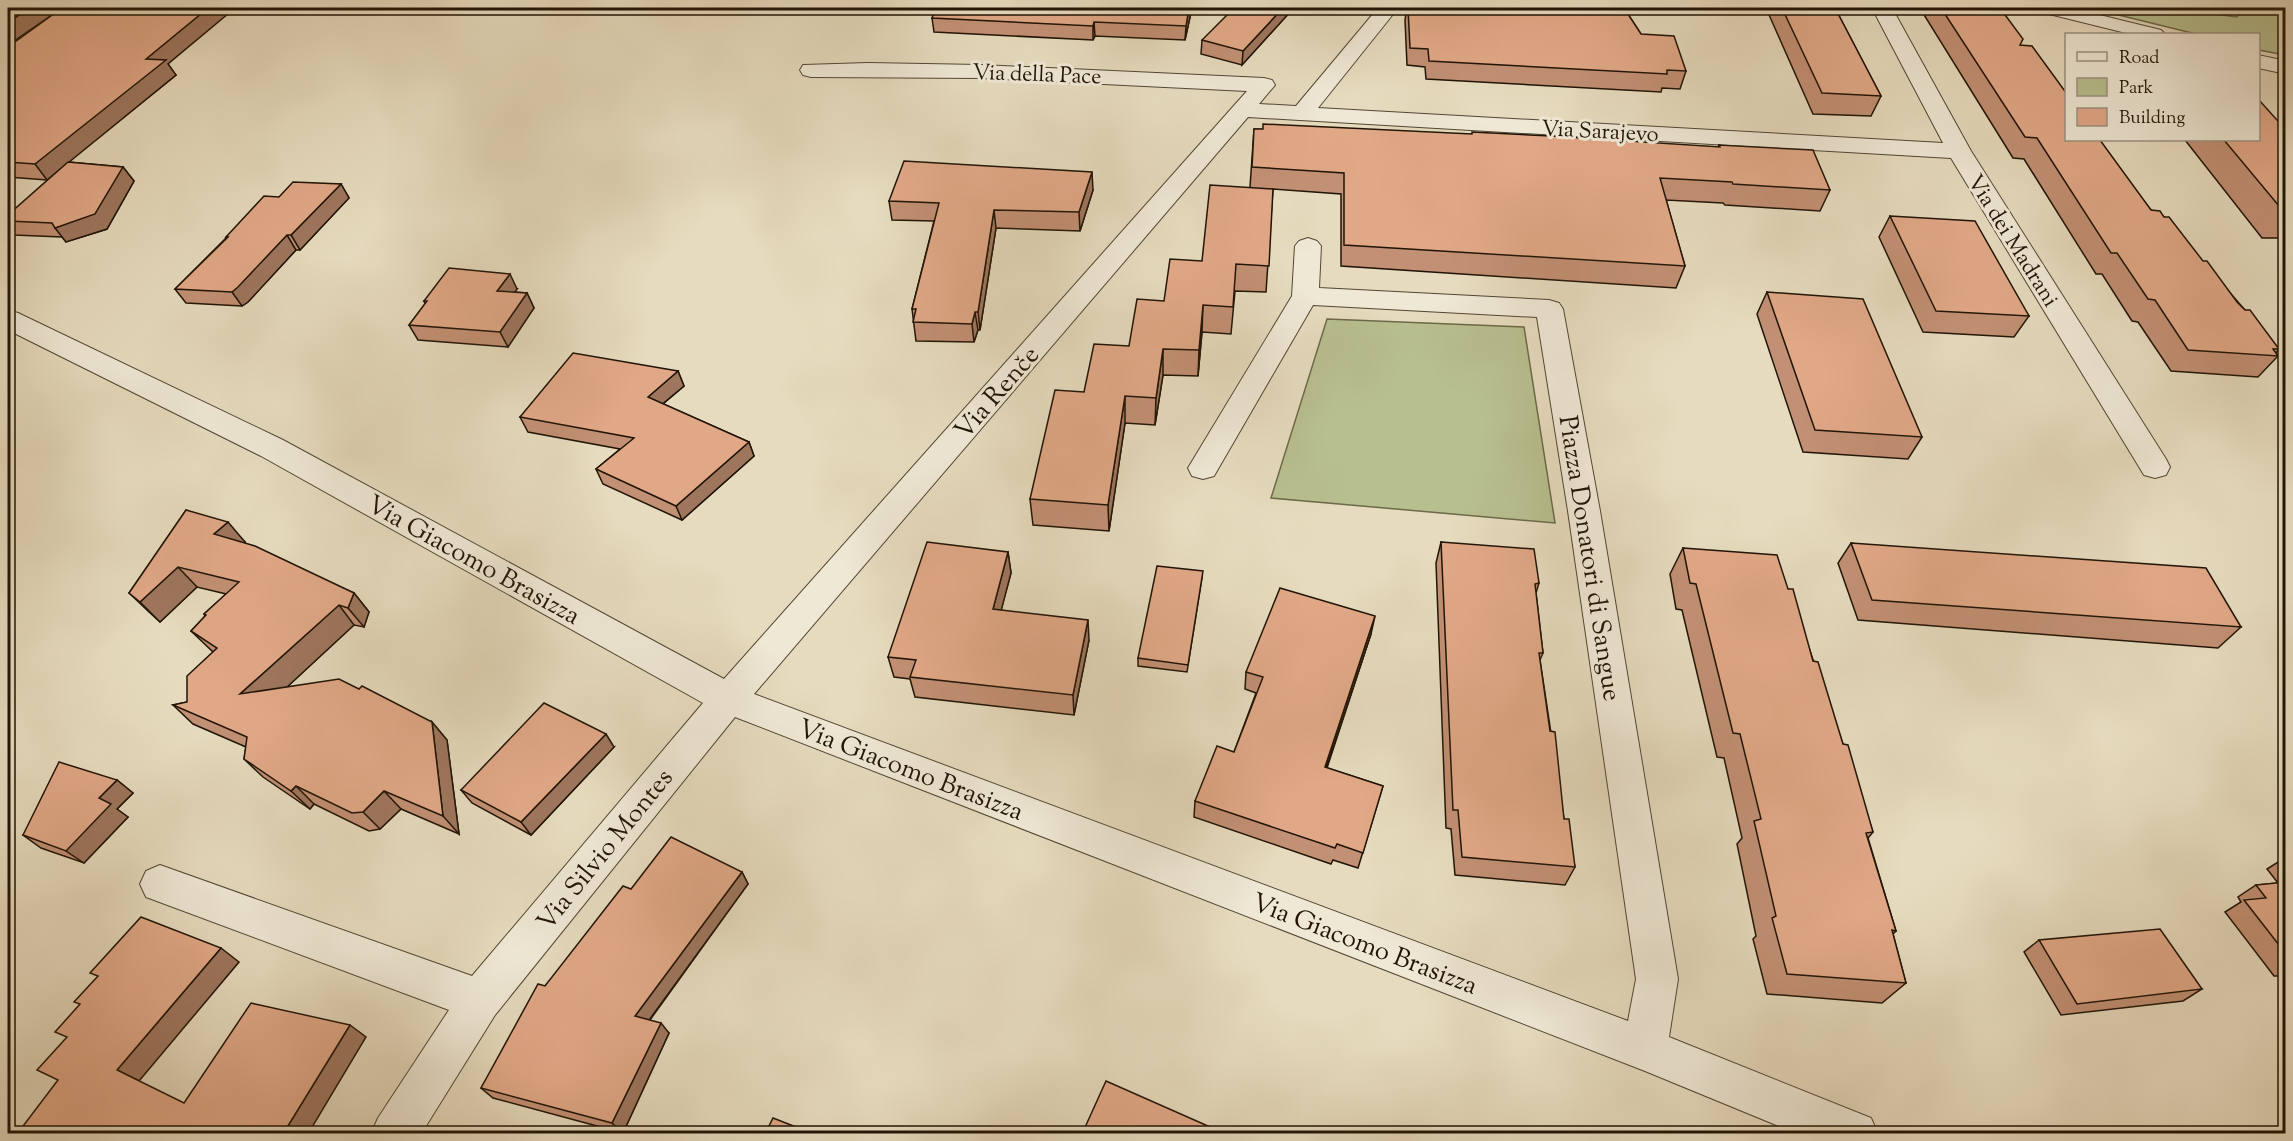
<svg xmlns="http://www.w3.org/2000/svg" width="2293" height="1141" font-family="'Sorts Mill Goudy',serif">
  <style>
    .green { fill: #b8bf8f; stroke: #6c6a4a; stroke-width: 1.5 }
    .lines { fill: none; stroke-linecap: round; stroke-linejoin: round }
    .minor-casing { stroke: #524634; stroke-width: 2 }
    .minor { fill: #efe8d5; fill-rule: evenodd }
    .wall { fill: #c29074; stroke: #211406; stroke-width: 1.5 }
    .shaded-wall { fill: #9e765e; stroke: #211406; stroke-width: 1.5 }
    .building { fill: #e1a887; stroke: #211406; stroke-width: 1.5 }
    .labels { text-anchor: middle; stroke-width: 6; stroke-linejoin: round; paint-order: stroke }
    .far-street-label { font-size: 22px; fill: #211406; stroke: #efe8d5 }
    .street-label { font-size: 26px; fill: #211406; stroke: #efe8d5 }
  </style>
  <rect width="100%" height="100%" fill="#e6dbbe"/>
  <filter id="stains"><feTurbulence type="fractalNoise" baseFrequency=".00333" numOctaves="4"/><feColorMatrix values="0 0 0 0 .2 0 0 0 0 .09 0 0 0 0 .02 0 0 0 .5 -.17"/></filter>
  <radialGradient id="worn" r=".72"><stop offset=".6" stop-color="#630" stop-opacity="0"/><stop offset="1" stop-color="#630" stop-opacity=".3"/></radialGradient>
  <g class="green">
    <path d="M2090,8h79l68,9 8,-9 40,4v43l-26,-5 -1,-16h-62z"/>
    <path d="M1327,319l197,8 31,196 -284,-25z"/>
  </g>
  <g class="lines">
    <g class="minor-casing">
      <g id="minor">
        <path d="M1378,8h20l-80,100 625,35 -71,-135h20l79,143 195,308 4,8 -4,8 -11,3 -11,-3 -193,-317 -703,-41 -494,577 874,327 8,-42 -68,-468 -31,-194 -224,-12 -99,171 -11,3 -11,-3 -4,-8 104,-172 3,-50 4,-5 9,-3 9,3 4,5 -2,42 230,12 10,3 4,6 37,202 78,468 -9,58 202,81 7,16h-80l-153,-63 -910,-354 -240,298 -74,119h-50l7,-16 71,-108 -303,-113 -6,-13 6,-13 14,-6 312,111 231,-273 -442,-247 -253,-126v-20l10,3 265,127 441,239 523,-588 -266,-13 -170,-1 -8,-2 -3,-5 3,-5 65,-2 113,2 283,13 8,2 3,5 -16,19 37,2z"/>
        <path d="M2038,8h33l90,22 4,4h-35l-89,-22z"/>
        <path d="M2258,55l28,6v13l-28,-6z"/>
      </g>
    </g>
    <use href="#minor" class="minor"/>
  </g>
  <g class="wall">
    <path d="M1192,8l-7,32 -90,-4 -2,4 -159,-8 -2,-14z"/>
    <path d="M1407,8h117l1,2 9,3 3,-1 -2,-4h89l17,26 45,37 -6,18 -18,-1 -1,4 -235,-13 -1,-12 -18,-2 -2,-45z"/>
    <path d="M1766,8h69l46,88 -10,20 -58,-2z"/>
    <path d="M1922,8h78l20,37 131,165 13,7 115,132 -3,4 2,3 -20,21 -87,-6 -33,-49 -6,-1 -30,-47h-6l-72,-115 -11,-1 -92,-148z"/>
    <path d="M1291,11l-49,54 -41,-11 1,-14z"/>
    <path d="M8,47l160,17 8,11 -108,87 55,5 11,14 -27,48 -41,13 -4,-5 -48,-2 -6,-8v-12l52,-46 -13,11 -39,-3z"/>
    <path d="M1254,129l464,18 1,-2 111,45 -10,21 -95,-6 -2,-2 -57,-3 19,66 -9,22 -335,-22v-72l-68,-5 -7,103 -31,-1 -4,43 -29,-2 -4,44 -35,-1 -8,50 -30,-2 -16,108 -76,-6 -3,-26 54,-107 45,-46 35,-45 38,-40 48,-74z"/>
    <path d="M2286,130v116l-7,-8h-17l-77,-98h74z"/>
    <path d="M341,184l8,14 -49,52h-4l-48,52 -6,4 -56,-3 -11,-14 51,-51v-1l53,-40z"/>
    <path d="M1093,190l-13,41 -84,-3 -16,102h-2l-4,12 -58,-1 -4,-32 22,-88 -42,-1 -3,-19z"/>
    <path d="M1890,216l139,100 -15,21 -91,-5 -44,-95z"/>
    <path d="M517,289l-3,3 13,1 7,15 -26,39 -90,-7 -9,-15 16,-21 -1,-3z"/>
    <path d="M1767,292l155,145 -14,22 -105,-7 -46,-138z"/>
    <path d="M678,371l6,15 -21,18 86,38 5,14 -72,64 -79,-36 -7,-15 24,-20 -92,-17 -8,-15z"/>
    <path d="M186,510l59,32 -1,1 110,50 15,19 -5,15 -10,-2 -67,62 72,2 73,33 15,18 12,94 -58,-25 -21,20 -11,2 -55,-27 -4,5 -47,-32 -19,-18 2,-12 -53,-23 -20,-19 14,-3 26,-50 -22,-21 14,-15 -1,-2 22,-20 -29,-7 -37,35 -11,-10 -20,-19z"/>
    <path d="M1441,542l98,41 -3,10 7,60 -3,7 24,159 11,48 -10,18 -110,-10 -4,-46 -5,-1 -10,-265z"/>
    <path d="M1851,543l390,84 -23,21 -360,-28 -20,-57z"/>
    <path d="M1683,548l105,41 55,155 30,88 -5,6 28,93 -3,3 13,49 -24,20 -115,-9 -14,-55 3,-3 -19,-92 5,-6 -18,-80 -7,-1 -35,-147 -6,-1 -6,-35z"/>
    <path d="M1008,552l3,21 -10,37 88,30 -15,75 -159,-18 -5,-18 -16,-2 -6,-20z"/>
    <path d="M1202,578l-15,94 -49,-6v-8z"/>
    <path d="M1371,634l-44,134 56,18 -25,82 -25,-8 -2,4 -137,-47 1,-16 39,-49 22,-59 -11,-4 1,-17z"/>
    <path d="M614,747l-83,88 -59,-32 -11,-13z"/>
    <path d="M117,780l16,13 -16,16 11,8 -44,46 -43,-15 -18,-13z"/>
    <path d="M2286,857v119h-12l-49,-64 16,-10 -3,-5 18,-12 22,-2 -11,-14z"/>
    <path d="M742,872l6,12 -98,136 19,13 -46,100 -130,-35 -12,-10 64,-102 86,-97z"/>
    <path d="M2039,940l163,49 -19,12 -122,14 -37,-63z"/>
  </g>
  <g class="shaded-wall">
    <path d="M30,8h32l-54,37v-23z"/>
    <path d="M208,8h27l-67,56 8,11 -129,105 -12,-16 111,-105z"/>
    <path d="M1189,8h3l-7,32 1,-14z"/>
    <path d="M1283,8h8v3l-49,54 1,-14z"/>
    <path d="M1094,22l1,14 -2,4v-14z"/>
    <path d="M123,167l11,14 -27,48 -41,13 -11,-14z"/>
    <path d="M1092,172l1,18 -13,41 -1,-19z"/>
    <path d="M341,184l8,14 -49,52 -9,-15z"/>
    <path d="M994,210l2,18 -16,102 -2,-18z"/>
    <path d="M287,235l9,15 -48,52 -6,4 -10,-14z"/>
    <path d="M510,274l7,15 -12,17 -8,-15z"/>
    <path d="M527,293l7,15 -26,39 -8,-15z"/>
    <path d="M1203,305l-1,27 -4,44 1,-26z"/>
    <path d="M975,312l3,18 -4,12 -2,-18z"/>
    <path d="M1163,349v26l-8,50 1,-27z"/>
    <path d="M678,371l6,15 -30,25 -6,-14z"/>
    <path d="M1125,396v27l-16,108 -1,-26z"/>
    <path d="M749,442l5,14 -72,64 -6,-14z"/>
    <path d="M228,522l17,20 -14,13 -17,-21z"/>
    <path d="M1008,552l3,21 -15,57 -3,-21z"/>
    <path d="M178,567l19,20 -37,35 -20,-20z"/>
    <path d="M354,593l15,19 -5,15 -16,-19z"/>
    <path d="M339,605l15,20 -95,88 -19,-19z"/>
    <path d="M1375,616l-4,18 -50,150 4,-17z"/>
    <path d="M1088,620l1,20 -15,75 -1,-20z"/>
    <path d="M432,722l15,18 12,94 -16,-18z"/>
    <path d="M606,734l8,13 -83,88 -10,-13z"/>
    <path d="M117,780l16,13 -16,16 11,8 -44,46 -18,-12 33,-53z"/>
    <path d="M296,786l18,18 -4,5 -19,-18z"/>
    <path d="M384,791l17,18 -21,20 -17,-17z"/>
    <path d="M742,872l6,12 -104,143 -9,-11z"/>
    <path d="M221,948l18,14 -100,119 -22,-11z"/>
    <path d="M661,1023l8,10 -46,100 -11,-10z"/>
    <path d="M350,1025l16,12 -58,97h-25z"/>
  </g>
  <g class="building">
    <path d="M8,8h22l-22,14z"/>
    <path d="M62,8h146l-62,51 20,1 -131,104 -27,-2v-115z"/>
    <path d="M936,8h253l-3,18 -92,-4 -1,4 -161,-8z"/>
    <path d="M1234,8h49l-40,43 -41,-11z"/>
    <path d="M1408,8h116l1,2 9,3 8,-2 2,-3h80l17,26 33,2 12,35 -19,-1v4l-238,-13 -1,-12 -18,-1z"/>
    <path d="M1782,8h53l46,88 -59,-3z"/>
    <path d="M1941,8h59l23,31 -3,6 12,1 35,48v46h33l51,70 9,1 4,6h5l34,44h4l30,41 8,8h5l29,39h-6l5,7 -90,-6 -33,-50 -7,-1 -31,-46h-6l-74,-115 -12,-1z"/>
    <path d="M2259,100l27,30v82h-2l-60,-72h35z"/>
    <path d="M1263,124l209,10v-2l79,4 169,11 -1,-2 94,5 17,40 -97,-6 -1,-2 -72,-4 25,88 -341,-21v-72l-92,-6 2,-38h9z"/>
    <path d="M904,161l188,11 -13,40 -85,-2 -16,102h-3l-3,12 -59,-2 3,-13h-4l27,-106 -50,-2z"/>
    <path d="M68,162l55,5 -28,47 -40,14 -3,-5 -44,-2v-6z"/>
    <path d="M293,182l48,2 -50,51h-4l-49,52 -6,5 -57,-3 53,-52h-2l38,-41 15,1z"/>
    <path d="M1210,185l63,4 -4,77 -33,-2 -3,43 -30,-2 -4,45 -36,-1 -7,49 -31,-2 -17,109 -78,-6 25,-109 29,2 10,-48 35,2 8,-47 27,2 6,-42 32,2z"/>
    <path d="M1890,216l85,5 54,95 -93,-5z"/>
    <path d="M449,268l61,6 -13,17 30,2 -27,39 -91,-7 18,-24h-3z"/>
    <path d="M1767,292l96,7 59,138 -107,-7z"/>
    <path d="M573,353l105,18 -30,26 101,45 -73,64 -80,-37 38,-31 -114,-21z"/>
    <path d="M186,510l42,12 -14,12 41,12 99,47 -6,15 -9,-3 -99,89 99,-15 20,10 3,-3 70,36 11,94 -59,-25 -21,21 -11,1 -56,-27 -5,5 -47,-32 3,-22 -74,-32 14,-3v-26l30,-28 -26,-17 15,-16 -2,-1 35,-32 -61,-15 -38,35 -11,-9z"/>
    <path d="M927,542l81,10 -15,57 95,11 -15,75 -163,-18 6,-17 -28,-3z"/>
    <path d="M1441,542l93,7 5,34 -4,1 8,69h-4l11,78 5,1 9,87h5l6,48 -113,-10 -4,-47h-5z"/>
    <path d="M1851,543l355,25 35,59 -369,-27z"/>
    <path d="M1683,548l94,7 11,34h5l20,72 5,1 25,82 5,1 25,87 -7,1 30,98 -4,-1 14,53 -119,-9 -15,-56 4,-2 -22,-95 7,-2 -21,-85 -7,-1 -37,-149 -6,-1z"/>
    <path d="M1157,566l46,5 -15,94 -50,-7z"/>
    <path d="M1280,588l95,28 -50,151 58,19 -20,67 -26,-9 -2,4 -140,-47 22,-55 17,6 29,-75 -17,-5z"/>
    <path d="M544,703l62,31 -85,88 -60,-32z"/>
    <path d="M59,762l58,18 -18,18 12,6 -45,47 -43,-16z"/>
    <path d="M671,837l71,35 -107,144 26,7 -49,100 -131,-35 57,-104 7,2 78,-100 8,3z"/>
    <path d="M2286,882v72l-42,-54 22,-2 -10,-13z"/>
    <path d="M141,917l80,31 -104,122 67,33 67,-100 99,22 -67,109h-266l41,-54 -21,-10 30,-33 -12,-5 25,-28 -6,-2 24,-26 -8,-3z"/>
    <path d="M2160,929l42,60 -125,15 -38,-64z"/>
    <path d="M1106,1081l120,53h-144z"/>
    <path d="M773,1118l41,16h-49z"/>
  </g>
  <g class="labels">
    <g class="far-street-label">
      <text transform="translate(1037 73) rotate(2)" y="8">Via della Pace</text>
      <text transform="translate(1600 130) rotate(3)" y="8">Via Sarajevo</text>
      <text transform="translate(2014 240) rotate(58)" y="8">Via dei Madrani</text>
    </g>
    <g class="street-label">
      <text transform="translate(996 392) rotate(-49)" y="9">Via Renče</text>
      <text transform="translate(1591 558) rotate(81)" y="9">Piazza Donatori di Sangue</text>
      <text transform="translate(474 559) rotate(29)" y="9">Via Giacomo Brasizza</text>
      <text transform="translate(911 769) rotate(21)" y="9">Via Giacomo Brasizza</text>
      <text transform="translate(604 849) rotate(-51)" y="9">Via Silvio Montes</text>
      <text transform="translate(1365 943) rotate(21)" y="9">Via Giacomo Brasizza</text>
    </g>
  </g>
  <rect width="2293" height="1141" fill="none" stroke="#e6dbbe" stroke-width="30"/>
  <rect x="9" y="9" width="2275" height="1123" fill="none" stroke="#211406" stroke-width="3"/>
  <rect x="15" y="15" width="2263" height="1111" fill="none" stroke="#211406" stroke-width="1.5"/>
  <rect x="2065" y="33" width="195" height="108" fill="#efe8d5" stroke="#9d9382" stroke-width="1.5"/>
  <rect x="2077" y="52" width="30" height="9" fill="#efe8d5" stroke="#9d9382" stroke-width="1.5"/>
  <text x="2119" y="63" font-size="18" fill="#211406">Road</text>
  <rect x="2077" y="78" width="30" height="18" fill="#b8bf8f" stroke="#9d9382" stroke-width="1.5"/>
  <text x="2119" y="93" font-size="18" fill="#211406">Park</text>
  <rect x="2077" y="108" width="30" height="18" fill="#e1a887" stroke="#9d9382" stroke-width="1.5"/>
  <text x="2119" y="123" font-size="18" fill="#211406">Building</text>
  <rect width="100%" height="100%" filter="url(#stains)"/>
  <rect width="100%" height="100%" fill="url(#worn)"/>
</svg>
